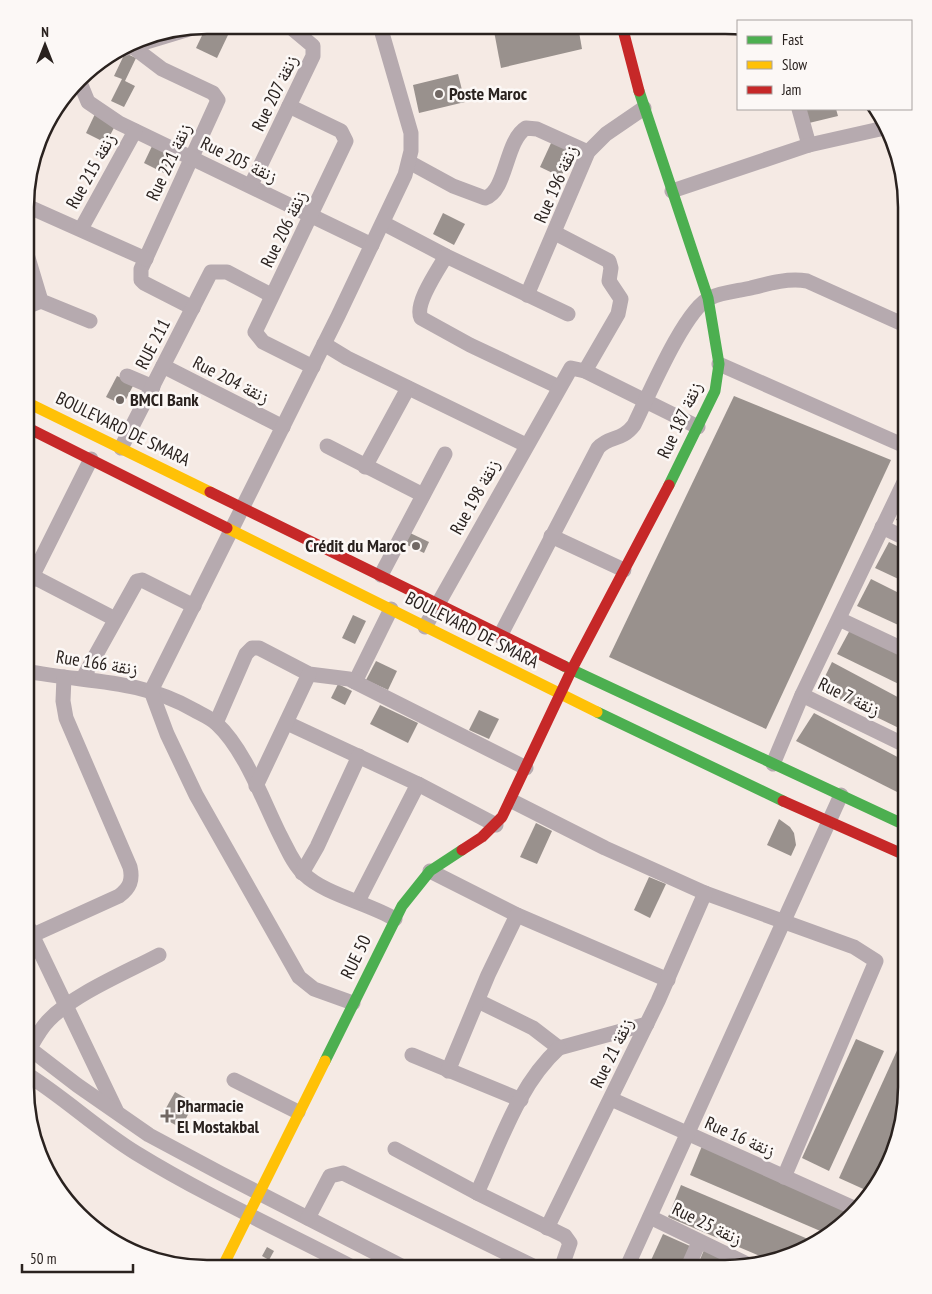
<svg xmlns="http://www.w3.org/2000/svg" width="932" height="1294" font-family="'PT Sans Narrow','Noto Naskh Arabic',sans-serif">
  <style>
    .building { fill: #99918d }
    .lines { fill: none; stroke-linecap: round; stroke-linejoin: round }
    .street { stroke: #b6aaaf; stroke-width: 15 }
    .fast { stroke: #4caf50; stroke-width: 11 }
    .slow { stroke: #ffc107; stroke-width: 11 }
    .jam { stroke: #c62828; stroke-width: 11 }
    .poi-dot { fill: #716864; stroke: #fcf8f6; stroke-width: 2 }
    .labels { text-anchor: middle; stroke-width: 5; stroke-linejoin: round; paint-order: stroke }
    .street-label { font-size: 18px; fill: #2a221f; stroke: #fcf8f6 }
    .poi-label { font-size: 18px; font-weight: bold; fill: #2a221f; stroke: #fcf8f6; text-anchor: start }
    .rim { fill: none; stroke: #2a221f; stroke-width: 2.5 }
  </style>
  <rect width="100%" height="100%" fill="#f5eae4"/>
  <g class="building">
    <path d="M207,25l21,10 -11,23 -21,-10z"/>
    <path d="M493,26h85l4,23 -81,19z"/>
    <path d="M125,53l11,5 -11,23 10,5 -11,21 -13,-6 11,-22 -8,-3z"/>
    <path d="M458,74l7,28 -46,11 -6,-28z"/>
    <path d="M805,109h31l2,7 -29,7z"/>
    <path d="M95,114l21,10 -10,19 -20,-10z"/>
    <path d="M552,141l21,10 -12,26 -21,-10z"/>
    <path d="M153,144l20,10 -9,19 -20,-10z"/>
    <path d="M443,213l22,11 -11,21 -21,-11z"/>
    <path d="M117,376l17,8 -11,21 -17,-8z"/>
    <path d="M734,396l157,64 -125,269 -157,-72z"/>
    <path d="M907,500v24l-11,-4z"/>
    <path d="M408,532l21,10 -5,11 -21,-10z"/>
    <path d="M889,542l18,9v32l-32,-15z"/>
    <path d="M871,579l36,18v32l-50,-23z"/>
    <path d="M353,615l13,6 -11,23 -13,-6z"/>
    <path d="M851,628l56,26v34l-70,-34z"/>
    <path d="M376,661l21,10 -9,19 -22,-10z"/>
    <path d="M832,662l75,40v30l-88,-43z"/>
    <path d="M338,684l14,7 -7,14 -14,-7z"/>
    <path d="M380,705l38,18 -10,20 -38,-19z"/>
    <path d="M479,710l20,9 -10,20 -20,-9z"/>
    <path d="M814,713l93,49v35l-111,-56z"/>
    <path d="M779,819l11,8 4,6 2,12 -5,11 -24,-11z"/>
    <path d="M536,823l16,8 -15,33 -17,-7z"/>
    <path d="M649,877l17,7 -16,34 -16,-8z"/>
    <path d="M856,1039l28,12 -55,120 -27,-13z"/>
    <path d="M900,1044l7,3v53l-17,48 -20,44 -31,-14z"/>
    <path d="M175,1092l19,11 -13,25 -20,-11z"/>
    <path d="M702,1146l150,64 -27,23 -135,-58z"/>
    <path d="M681,1185l134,57 -10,8 -38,9 -99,-42z"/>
    <path d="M663,1234l27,12 -10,23h-33z"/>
    <path d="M267,1247l7,4 -5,9 -7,-4z"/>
    <path d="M704,1250l35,16 -13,3h-30z"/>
  </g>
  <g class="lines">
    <g class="street">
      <path d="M133,47l29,22 51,24 5,7 -77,169v11l3,3 49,25"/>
      <path d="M123,49l76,-23"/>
      <path d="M79,80l9,22 31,21 253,122"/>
      <path d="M289,106l52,25 5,10 -91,191 8,10 50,25"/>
      <path d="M799,109l10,36"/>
      <path d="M409,162l44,24 32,12c22,-7 20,-57 41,-70l11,1 51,23"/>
      <path d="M251,185l62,-129v-10l-25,-21"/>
      <path d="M672,191l137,-46 80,-18"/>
      <path d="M27,206l119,53"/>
      <path d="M383,223l63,33 122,58"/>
      <path d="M81,229l54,-98"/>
      <path d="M555,233l54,28 2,7 -2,13 12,18 -3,15 -33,57"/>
      <path d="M26,251l15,50 49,20"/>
      <path d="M446,256c-8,14 -32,48 -25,62l49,27 89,42"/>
      <path d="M527,295l61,-143 18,-18 38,-26"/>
      <path d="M26,307l15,-6"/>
      <path d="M324,344l23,14 179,87"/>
      <path d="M719,364l188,83"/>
      <path d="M163,366l120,61"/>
      <path d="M127,376l26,11"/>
      <path d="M327,446l96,49"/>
      <path d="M121,448l90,-176h16l44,23"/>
      <path d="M365,467l43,-79"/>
      <path d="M882,527l25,12"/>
      <path d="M551,536l73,34"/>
      <path d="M381,575l64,-121"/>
      <path d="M34,577l81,42"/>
      <path d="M26,589l65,-130"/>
      <path d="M839,619l68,32"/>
      <path d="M425,627l146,-259 14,3 113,56"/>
      <path d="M500,636l98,-188c12,-13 23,-6 36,-23 13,-26 51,-117 76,-127 12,-6 28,-7 41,-10 19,-5 37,-10 56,-7l100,45"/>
      <path d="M26,671c60,12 112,7 168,39 7,4 17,8 23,14 28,26 46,77 63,111 7,13 13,29 24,39 20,20 64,29 91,45"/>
      <path d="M83,678l54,-97 5,-1 52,26"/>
      <path d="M355,682l36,-73"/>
      <path d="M802,695l105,51"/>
      <path d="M216,723l30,-69 6,-6h7l50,26 40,5 177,89"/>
      <path d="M287,723l131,61 78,41"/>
      <path d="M773,764l29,-69 105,-219"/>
      <path d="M256,786l53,-112"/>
      <path d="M512,801l93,47 100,45 149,54 22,14 -92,216"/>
      <path d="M430,871l87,44 151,65"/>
      <path d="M302,873l15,-26 42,-91"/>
      <path d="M358,901l60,-117"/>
      <path d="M25,920l91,190"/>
      <path d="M33,935l86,-39c11,-8 14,-16 11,-29l-64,-149 -3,-17 1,-24"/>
      <path d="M478,1001l55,27 26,20 88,-24"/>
      <path d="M353,1003l-39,-14 -15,-12 -103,-182 -29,-61 -16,-43 187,-375 67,-141 6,-24v-18l-31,-107"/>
      <path d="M25,1045l52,40 72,50 71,38 185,95"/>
      <path d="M26,1055c7,-12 13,-25 23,-35 25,-26 78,-48 110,-65"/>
      <path d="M412,1055l109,45"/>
      <path d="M448,1071l40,-96 29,-60"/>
      <path d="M25,1073c39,24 72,56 111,80 70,43 145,77 218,115"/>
      <path d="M234,1080l64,32"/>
      <path d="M611,1099l243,109"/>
      <path d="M395,1149l82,44 88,43 5,7 -9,26"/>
      <path d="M477,1193c23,-49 41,-108 82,-145"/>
      <path d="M650,1217l97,47"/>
      <path d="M308,1218l22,-42 13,-3 194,95"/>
      <path d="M547,1228l111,-227 47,-108"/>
      <path d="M626,1269l215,-474"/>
      <path d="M687,1269l12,-27"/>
    </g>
    <g class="fast">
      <path d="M639,91l69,207 11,66 -4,27 -46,94"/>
      <path d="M564,666l343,160"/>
      <path d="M597,712l186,89"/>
      <path d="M325,1061l77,-155 28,-35 32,-21"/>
    </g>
    <g class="slow">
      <path d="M26,402l184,90"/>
      <path d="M227,528l370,184"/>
      <path d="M222,1268l103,-207"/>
    </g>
    <g class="jam">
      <path d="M622,26l17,65"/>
      <path d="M26,427l201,101"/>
      <path d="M210,492l354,174"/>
      <path d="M783,801l124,55"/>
      <path d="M462,850l20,-13 20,-20 70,-148 97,-184"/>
    </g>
  </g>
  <g class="poi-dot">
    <circle cx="439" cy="94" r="5"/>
    <circle cx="120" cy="400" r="5"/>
    <circle cx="416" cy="546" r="5"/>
    <path d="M164.5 1108.5h5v5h5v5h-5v5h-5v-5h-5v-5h5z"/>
  </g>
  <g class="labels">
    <g class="street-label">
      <text transform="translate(275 93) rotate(-64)" y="6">Rue 207 زنقة</text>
      <text transform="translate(239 160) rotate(26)" y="6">Rue 205 زنقة</text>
      <text transform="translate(169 162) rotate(-65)" y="6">Rue 221 زنقة</text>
      <text transform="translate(91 171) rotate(-61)" y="6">Rue 215 زنقة</text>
      <text transform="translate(556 184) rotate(-66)" y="6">Rue 196 زنقة</text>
      <text transform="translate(284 229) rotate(-64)" y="6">Rue 206 زنقة</text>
      <text transform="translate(153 344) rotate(-63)" y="6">RUE 211</text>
      <text transform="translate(231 380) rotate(27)" y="6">Rue 204 زنقة</text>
      <text transform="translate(680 420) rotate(-65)" y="6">Rue 187 زنقة</text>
      <text transform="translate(123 429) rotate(26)" y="6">BOULEVARD DE SMARA</text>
      <text transform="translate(475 497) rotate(-61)" y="6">Rue 198 زنقة</text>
      <text transform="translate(472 630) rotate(27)" y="6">BOULEVARD DE SMARA</text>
      <text transform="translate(97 663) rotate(9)" y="6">Rue 166 زنقة</text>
      <text transform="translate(849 697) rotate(26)" y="6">Rue 7 زنقة</text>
      <text transform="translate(356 957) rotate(-64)" y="6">RUE 50</text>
      <text transform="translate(612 1053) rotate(-64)" y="6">Rue 21 زنقة</text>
      <text transform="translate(740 1137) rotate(24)" y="6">Rue 16 زنقة</text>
      <text transform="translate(707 1224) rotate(26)" y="6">Rue 25 زنقة</text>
    </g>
    <g class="poi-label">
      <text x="449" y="100">Poste Maroc</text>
      <text x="130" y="406">BMCI Bank</text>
      <text x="406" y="552" text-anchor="end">Crédit du Maroc</text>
      <text x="177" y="1112">Pharmacie<tspan x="177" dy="21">El Mostakbal</tspan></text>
    </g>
  </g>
  <path d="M0 0H932V1294H0ZM207 34H725A173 173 0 0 1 898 207V1087A173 173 0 0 1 725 1260H207A173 173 0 0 1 34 1087V207A173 173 0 0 1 207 34Z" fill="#fcf8f6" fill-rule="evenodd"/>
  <path class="rim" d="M207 34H725A173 173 0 0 1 898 207V1087A173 173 0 0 1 725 1260H207A173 173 0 0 1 34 1087V207A173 173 0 0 1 207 34Z"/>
  <rect x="737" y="20" width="175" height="90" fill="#fcf8f6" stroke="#a8a2a0"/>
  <rect x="747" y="36" width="25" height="8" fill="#4caf50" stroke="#a8a2a0"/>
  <text x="782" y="45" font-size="15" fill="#2a221f">Fast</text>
  <rect x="747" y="61" width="25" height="8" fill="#ffc107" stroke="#a8a2a0"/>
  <text x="782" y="70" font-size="15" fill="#2a221f">Slow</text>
  <rect x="747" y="86" width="25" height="8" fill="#c62828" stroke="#a8a2a0"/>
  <text x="782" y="95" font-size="15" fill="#2a221f">Jam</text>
  <g transform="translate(45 45)" stroke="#fcf8f6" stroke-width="4" paint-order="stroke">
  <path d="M0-4L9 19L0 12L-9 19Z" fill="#2a221f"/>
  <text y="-8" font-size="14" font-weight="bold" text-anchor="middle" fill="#2a221f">N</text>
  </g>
  <path d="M22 1264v8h111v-8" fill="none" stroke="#2a221f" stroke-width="2.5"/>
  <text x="30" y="1264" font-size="15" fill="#2a221f" stroke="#fcf8f6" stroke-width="4" paint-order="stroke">50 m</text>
</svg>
